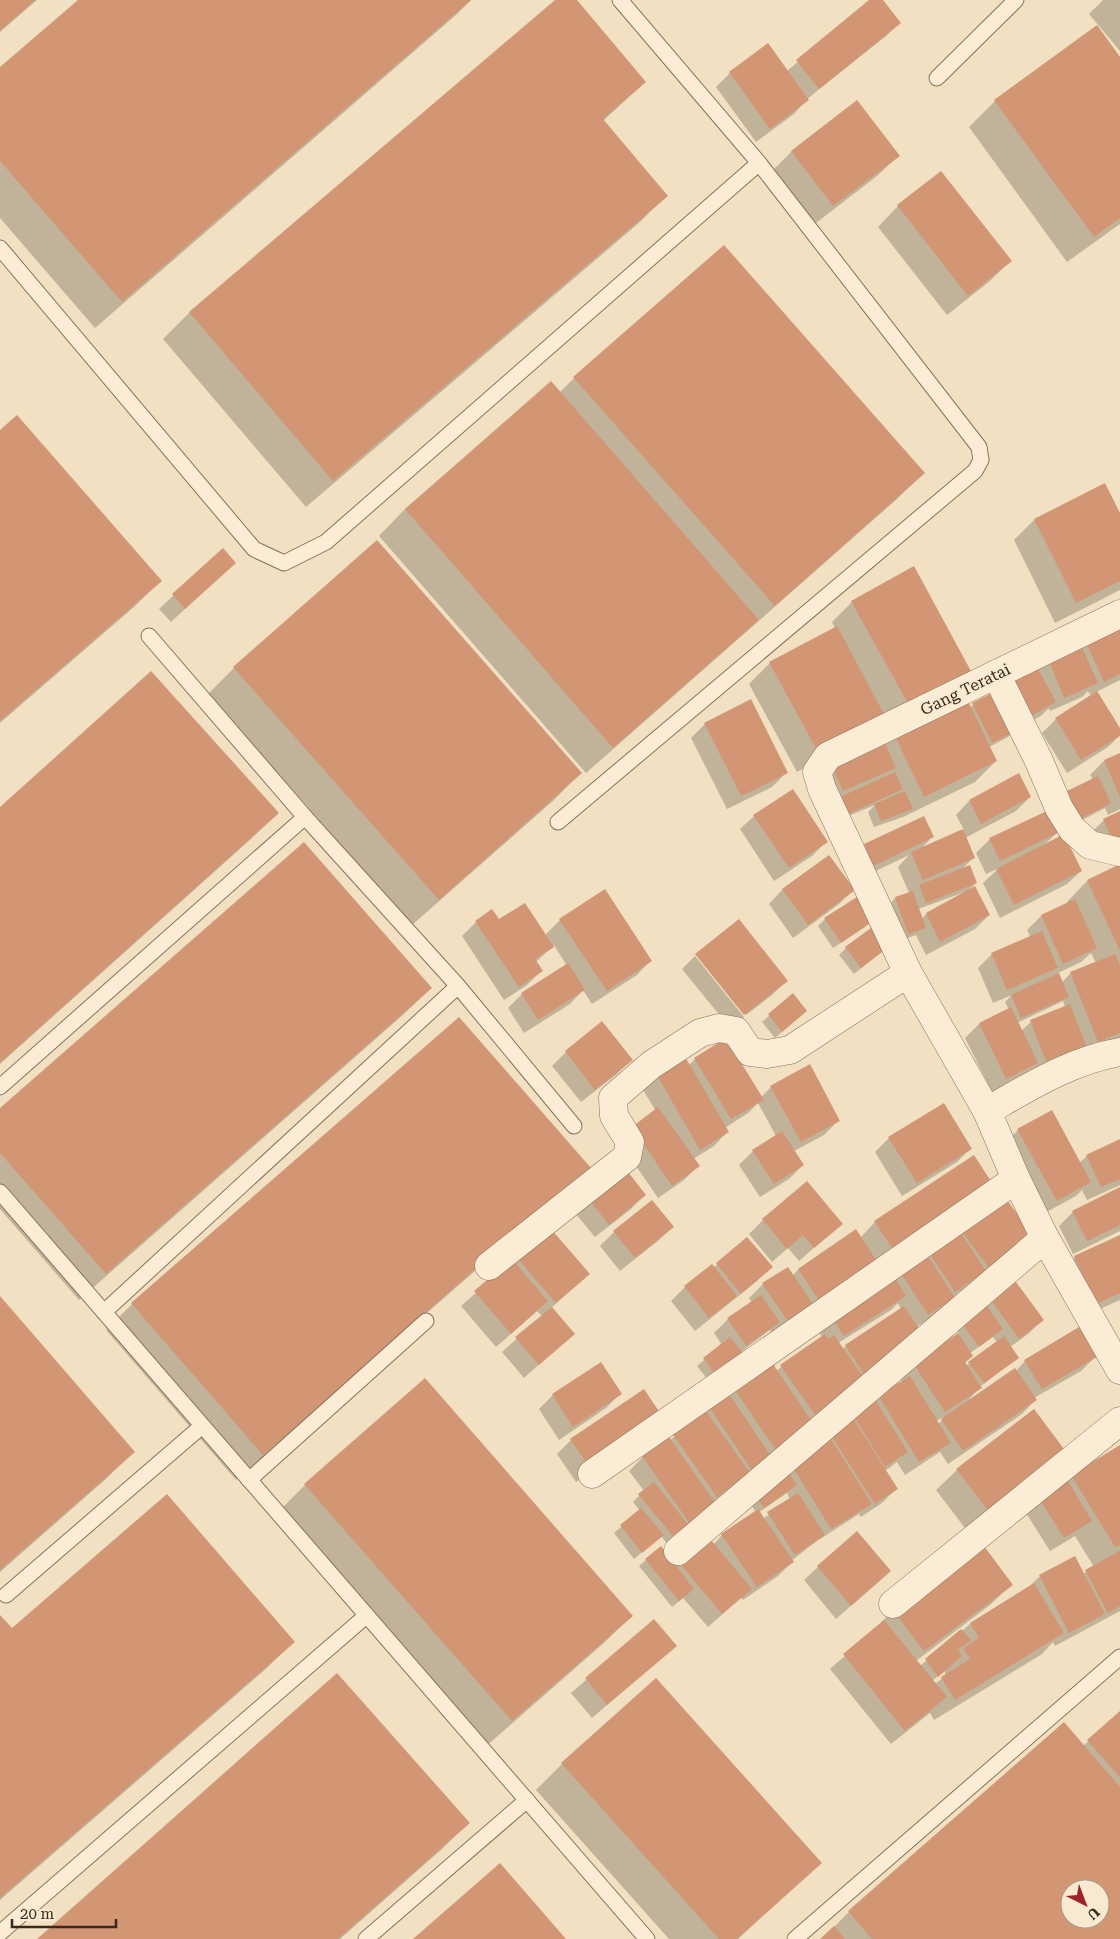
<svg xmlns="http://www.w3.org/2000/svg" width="1120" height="1939" font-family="'Roboto Serif',serif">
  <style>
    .shadow { fill: #0003; fill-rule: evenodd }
    .building { fill: #d29674; fill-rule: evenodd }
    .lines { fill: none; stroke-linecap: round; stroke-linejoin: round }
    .lane-casing { stroke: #8c7057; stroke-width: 17 }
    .street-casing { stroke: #8c7057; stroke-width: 29 }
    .lane { stroke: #fbedd5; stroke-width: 15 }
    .street { stroke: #fbedd5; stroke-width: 28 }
    .labels { text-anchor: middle; stroke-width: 5; stroke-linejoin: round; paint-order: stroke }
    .street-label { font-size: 16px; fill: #3a291d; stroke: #f8ead1 }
  </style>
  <rect width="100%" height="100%" fill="#f1e0c1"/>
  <g class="shadow">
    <path d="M0,0h37l-37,32z"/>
    <path d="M79,0h392l-15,15 -361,313 -95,-110v-149z"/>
    <path d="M557,0h18l70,82 -42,39 63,75 -26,26 -334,285 -143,-168 27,-27z"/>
    <path d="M871,0h10l18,23 -13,13 -79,63 -13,15 -38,28 -40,-55 14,-14 37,-28 20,26z"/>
    <path d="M1103,0h17v51l-31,-37z"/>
    <path d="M1120,59v165l-53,38 -98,-135 26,-26z"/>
    <path d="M792,151l106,5 -21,20 -65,50 -41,-54z"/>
    <path d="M898,206l112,55 -20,20 -43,34 -69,-88z"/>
    <path d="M574,378l349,95 -26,26 -311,274 -207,-237 26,-27 146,-126 8,10z"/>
    <path d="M0,431l160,150 -26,26 -134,116z"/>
    <path d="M1105,485l15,30v75l-65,33 -41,-83 20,-20z"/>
    <path d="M223,550l11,13 -63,59 -12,-13z"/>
    <path d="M852,602l118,71 -107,63 -66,36 -48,-88 21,-21 65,-35 -3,-6z"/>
    <path d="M1120,625v55l-30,15 -2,-4 -6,6 -32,14 -1,-3 -8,8 -26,14 -7,7 -19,10 7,14 -21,21 -72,35 -29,10 -6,-15 7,-7 -34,14 -12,-15 2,-39 139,-58 24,-14 13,-13z"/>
    <path d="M234,668l346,105 -26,27 -142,125 -204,-231z"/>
    <path d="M1056,719l64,12v4l-12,12 -41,26 -25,-40z"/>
    <path d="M705,724l81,49 -14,14 -45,22 -36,-71z"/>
    <path d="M1120,754v55l-12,6 -3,-7 -34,18 22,-46 -3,-5 14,-14z"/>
    <path d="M1018,775l12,22 -14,14 -51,27 9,19 -13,13 15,13 -8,8 -50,18 4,10 4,-5 49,-26 14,27 -14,14 -49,26 -10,-20 -15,5 -12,-35 6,-7 14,-5 -11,-26 11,-12 -50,24 -9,-20 14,-14 59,-28 9,20 -12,13 44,-20 -8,-15 13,-14z"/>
    <path d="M0,809l277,4 -26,26 -251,225z"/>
    <path d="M1120,813v40l-30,-19 14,-14z"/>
    <path d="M754,816l72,26 -14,14 -38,25 -34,-52z"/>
    <path d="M1058,832l-13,12 36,27 -14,13 -67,34 -17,-35 16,-15 -13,6 -10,-21 14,-14z"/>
    <path d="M829,857l24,33 -14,14 -46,34 -24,-34 13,-14z"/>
    <path d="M1120,866v175l-36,14 -3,-8 -10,11 -39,16 -2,-4 -7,7 -31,15 -27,-54 14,-14 30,-14 -4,-8 7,-7 -19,8 -15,-35 14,-14 39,-16 -4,-8 14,-14 27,-12 -1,-2 20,-21zM1091,953l5,10 -25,10 -9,9 -4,-9 23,-11zM1063,1001l2,6 -34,15 -10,9 -4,-8z"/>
    <path d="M825,919l47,2 -7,6 -32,21 -15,-22z"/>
    <path d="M560,920l90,41 -13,14 -45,29 -9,-14 -13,14 -46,29 -16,-25 14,-14 45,-28 -13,-21 -18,17 5,9 -14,14 -23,15 -42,-64 14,-14 23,-1 46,14z"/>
    <path d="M889,946l-35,28 -15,-19 7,-7z"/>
    <path d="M698,954l88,27 -14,14 -26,20z"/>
    <path d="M695,956l49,61 -14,11 -48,-59z"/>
    <path d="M431,988l-27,26 -325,286 -79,-91v-100z"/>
    <path d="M793,995l13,16 -31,27 -13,-16z"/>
    <path d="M566,1052l65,8 -14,14 -36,28 -29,-36z"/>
    <path d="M695,1059l66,38 10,-10 67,34 -14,14 -30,16 9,14 -14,14 -29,18 -21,-32 14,-14 23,-15 -18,-33 -10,10 -23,15 2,4 -13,14 -21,13 5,7 -14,14 -26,18 -39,-57 37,-30 -15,-24 14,-14 33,-7z"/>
    <path d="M1018,1130l61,33 8,-7 33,-15v44l-33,15 -5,-10 -6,6 -33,18 -39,-70z"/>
    <path d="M889,1138l82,10 -14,14 -55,34 -27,-44z"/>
    <path d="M974,1157l20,31 -220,148 -4,-6 -29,22 -28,34 -16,-20 25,-21 -8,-12 14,-14 24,-16 -3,-5 14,-14 29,-8 6,-6 57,-39 5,7 15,-16z"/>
    <path d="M1120,1188v43l-47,23 -14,-28 14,-14z"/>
    <path d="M563,1194l-327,286 -130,-150 26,-26z"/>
    <path d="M644,1195l-13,14 -36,28 -20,-24 14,-14z"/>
    <path d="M652,1201l21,25 -14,14 -39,31 -20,-25 14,-14z"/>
    <path d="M763,1220l78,4 -42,37 -11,-13 -16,14 -23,-28z"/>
    <path d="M958,1226l74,10 -79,61 -13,15 -24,15 6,8 -209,167 -44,44 -8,-10 -27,23 -20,-26 26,-22 -7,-9 11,-11 -15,-20 14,-14 27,-17 25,-19 11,-19 70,-31 46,-34 -6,-9zM898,1303l3,6 -59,40 -4,-6 53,-33z"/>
    <path d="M1120,1236v64l-38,17 -21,-46 14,-14z"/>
    <path d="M747,1239l24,28 -14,14 -62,50 -24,-30 14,-14 27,-21 1,2z"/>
    <path d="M518,1259l71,15 -38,34 22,26 -49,44 -22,-26 40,-36 -5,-5 -41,36 -35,-41 51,-45z"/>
    <path d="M986,1293l56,27 -14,14 -18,13 8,10 -38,30 -14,16 50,-32 9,-10 70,-4 -14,14 -47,27 1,2 -13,14 -74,50 -8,-12 -35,23 -8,-13 -12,9 11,18 -14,14 -21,14 -2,-3 -42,27 -26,20 1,1 -14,14 -35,24 -2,-2 -33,29 -25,-29 -11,9 -33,-41 7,-6 27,4 40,-19 9,-10 34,-23 -10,-14 133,-102 23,-14 -2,-4 14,-14 45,-30 -6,-9zM993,1337l4,5 -31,24 -2,-2 8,-8 -2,-3zM943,1417l1,1 -6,6 -2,-3zM787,1493l3,6 -27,20 -5,-6z"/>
    <path d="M0,1298l133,154 -26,26 -107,94z"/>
    <path d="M600,1364l20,30 -14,14 -47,32 -20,-31 14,-14z"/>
    <path d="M1033,1411l15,66 -77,59 -35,-46 21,-20z"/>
    <path d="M649,1433l-73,49 -19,-28 14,-14z"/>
    <path d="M1120,1446v165l-65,35 -2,-4 -11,12 -108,66 -4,-7 -39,31 -61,-75 43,-38 20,-21 118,-25 -21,20 -74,56 4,5 50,-42 56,-34 14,-14 43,-2 11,-7 -19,-31 -25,15 -24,-38 46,-37zM944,1671l2,4 -11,9 -3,-3z"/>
    <path d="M305,1485l326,131 -26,26 -120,105 -206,-236z"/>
    <path d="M818,1567l72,4 -54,48 -32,-39z"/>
    <path d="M0,1617l11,13 282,12 -26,26 -267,232z"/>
    <path d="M654,1621l21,25 -83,72 -21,-25z"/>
    <path d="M656,1680l164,183 -82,76h-69l-133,-149 26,-26z"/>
    <path d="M1120,1713v226h-298l27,-27 215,-188 19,22zM1070,1889h30v30h-30z"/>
    <path d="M468,1823l-26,26 -102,90h-301z"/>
  </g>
  <g class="building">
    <path d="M0,0h35l-35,31z"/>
    <path d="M78,0h393l-349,302 -122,-141v-94z"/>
    <path d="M555,0h22l69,82 -43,37 65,77 -335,285 -144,-169z"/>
    <path d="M869,0h14l18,23 -82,66 -23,-29z"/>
    <path d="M1097,25l23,32v161l-26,19 -100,-137z"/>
    <path d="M768,43l41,57 -39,29 -41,-57z"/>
    <path d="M857,100l43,56 -67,50 -42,-55z"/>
    <path d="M941,171l71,90 -44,35 -71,-91z"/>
    <path d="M724,245l201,228 -150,133 -202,-229z"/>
    <path d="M551,381l208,239 -146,128 -208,-239z"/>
    <path d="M17,415l145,166 -162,140v-291z"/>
    <path d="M1105,483l15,30v68l-44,22 -42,-84z"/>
    <path d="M377,540l205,233 -143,127 -206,-233z"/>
    <path d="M223,548l13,15 -51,46 -13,-15z"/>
    <path d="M914,566l58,107 -62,34 -59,-106z"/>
    <path d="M1120,624v50l-16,8 -19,-42z"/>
    <path d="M837,626l48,90 -67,36 -49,-90z"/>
    <path d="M1080,643l18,40 -34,15 -17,-42z"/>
    <path d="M1035,663l21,39 -29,16 -21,-39z"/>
    <path d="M151,671l128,142 -279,250v-256z"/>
    <path d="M996,691l20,40 -24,12 -20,-40z"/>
    <path d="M1097,691l23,37v8l-39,24 -26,-42z"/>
    <path d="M966,697l31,64 -73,36 -31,-65z"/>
    <path d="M751,699l37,74 -47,23 -37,-73z"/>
    <path d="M884,740l12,28 -53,23 -12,-27z"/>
    <path d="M1120,753v44l-16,-37z"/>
    <path d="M895,772l8,17 -55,25 -8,-17z"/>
    <path d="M1019,773l12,24 -50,27 -12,-24z"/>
    <path d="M1098,776l13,27 -33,17 -13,-28z"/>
    <path d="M793,789l35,53 -39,26 -36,-53z"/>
    <path d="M905,791l8,18 -32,12 -7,-17z"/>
    <path d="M1049,810l10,22 -59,29 -11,-23z"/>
    <path d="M1120,811v35l-4,2 -13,-29z"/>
    <path d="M924,816l10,21 -61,29 -9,-22z"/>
    <path d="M963,829l12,29 -52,22 -12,-28z"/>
    <path d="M1064,834l18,37 -68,34 -18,-36z"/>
    <path d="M304,842l128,146 -326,286 -106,-121v-45z"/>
    <path d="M829,855l26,35 -47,35 -26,-36z"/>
    <path d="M1120,864v87l-33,-71z"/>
    <path d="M970,865l7,18 -51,20 -7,-18z"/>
    <path d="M975,886l15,29 -50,27 -14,-29z"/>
    <path d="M605,889l47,72 -45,30 -48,-72z"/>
    <path d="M913,891l13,37 -18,6 -13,-37z"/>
    <path d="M857,897l16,24 -32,22 -17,-25z"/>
    <path d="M1075,899l22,49 -34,16 -22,-49z"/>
    <path d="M525,903l29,44 -19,12 8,12 -24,16 -44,-66 17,-12 7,10z"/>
    <path d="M739,919l49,62 -44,34 -49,-61z"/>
    <path d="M875,925l15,21 -29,22 -16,-21z"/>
    <path d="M1042,931l16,37 -51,22 -16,-37z"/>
    <path d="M1115,954l5,11v68l-22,9 -28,-70z"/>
    <path d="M568,963l17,27 -47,30 -17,-27z"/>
    <path d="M1059,973l10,24 -48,21 -10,-23z"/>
    <path d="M793,993l14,18 -25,21 -14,-18z"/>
    <path d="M1070,1004l16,41 -40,16 -16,-41z"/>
    <path d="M1011,1007l27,56 -32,16 -27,-56z"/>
    <path d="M459,1017l132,151 -328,287 -132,-152z"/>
    <path d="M602,1021l31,39 -38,30 -30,-39z"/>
    <path d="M726,1038l38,62 -33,19 -37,-61z"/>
    <path d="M684,1055l45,77 -29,18 -45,-78z"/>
    <path d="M810,1064l30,57 -39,21 -31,-56z"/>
    <path d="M944,1103l28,46 -55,34 -29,-46z"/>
    <path d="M658,1107l42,59 -28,20 -40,-59z"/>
    <path d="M1052,1110l39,72 -34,19 -40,-72z"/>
    <path d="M782,1131l22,34 -30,19 -22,-34z"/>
    <path d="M1120,1139v40l-19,8 -15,-32z"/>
    <path d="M974,1155l22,34 -100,65 -22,-33z"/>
    <path d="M625,1168l21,27 -37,30 -21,-27z"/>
    <path d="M807,1181l36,43 -29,24 -11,-13 -16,14 -25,-30z"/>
    <path d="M1120,1187v38l-33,16 -15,-30z"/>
    <path d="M1002,1193l31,43 -44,32 -32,-43z"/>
    <path d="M652,1200l22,27 -39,31 -22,-27z"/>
    <path d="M551,1229l39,45 -34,29 -39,-45z"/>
    <path d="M856,1229l22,34 -57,40 -23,-34z"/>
    <path d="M959,1230l27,41 -31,21 -27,-41z"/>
    <path d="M1120,1235v58l-24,11 -22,-48z"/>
    <path d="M747,1237l26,30 -32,27 -25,-31z"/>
    <path d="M926,1253l29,45 -27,17 -28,-44z"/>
    <path d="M512,1259l36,42 -37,33 -37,-43z"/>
    <path d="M712,1264l25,32 -28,22 -25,-32z"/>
    <path d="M788,1267l26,39 -25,17 -27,-40z"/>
    <path d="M892,1273l14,23 -62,40 -15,-23z"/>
    <path d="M1010,1274l34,46 -25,19 -34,-47z"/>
    <path d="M761,1295l19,27 -34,24 -19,-28z"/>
    <path d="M0,1296l135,156 -135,118z"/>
    <path d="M983,1300l20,29 -24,18 -21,-29z"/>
    <path d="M904,1306l20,30 -60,38 -19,-29z"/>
    <path d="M552,1307l23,27 -36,31 -24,-28z"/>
    <path d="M1079,1327l18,30 -55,32 -18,-29z"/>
    <path d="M958,1333l15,23 -8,6 17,26 -37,24 -32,-49z"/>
    <path d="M825,1334l3,5 6,-4 30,43 -45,43 -39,-56z"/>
    <path d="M1004,1336l15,22 -35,25 -16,-21z"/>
    <path d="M730,1337l18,22 -28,21 -17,-22z"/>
    <path d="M769,1358l48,71 -38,26 -48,-71z"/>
    <path d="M601,1362l21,32 -49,33 -21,-33z"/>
    <path d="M1015,1368l22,32 -74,51 -22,-32z"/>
    <path d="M910,1376l41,67 -32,19 -41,-67z"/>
    <path d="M425,1378l208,238 -121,105 -208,-237z"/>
    <path d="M725,1388l46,68 -20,13 -46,-68z"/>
    <path d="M644,1389l20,30 -73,50 -21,-30z"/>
    <path d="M875,1400l33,52 -23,15 -33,-54z"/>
    <path d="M1034,1409l36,48 -77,60 -37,-48z"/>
    <path d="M706,1411l44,62 -33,24 -44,-62z"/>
    <path d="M854,1420l44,69 -23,15 -44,-69z"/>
    <path d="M829,1436l43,68 -41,25 -42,-68z"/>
    <path d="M669,1437l48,68 -26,20 -49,-69z"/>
    <path d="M1120,1445v100l-5,2 -44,-72z"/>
    <path d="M785,1468l12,17 -33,23 -12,-17z"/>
    <path d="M1068,1481l24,40 -28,17 -25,-40z"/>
    <path d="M654,1482l37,46 -15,12 -38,-46z"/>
    <path d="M798,1493l27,42 -30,20 -28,-43z"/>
    <path d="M167,1494l128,148 -295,256v-283l12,13z"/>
    <path d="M641,1508l23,27 -22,18 -22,-28z"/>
    <path d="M758,1509l36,53 -37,25 -36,-53z"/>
    <path d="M857,1531l34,40 -40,35 -34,-40z"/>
    <path d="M706,1534l46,55 -30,25 -46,-55z"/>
    <path d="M981,1542l32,43 -89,66 -32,-42z"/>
    <path d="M661,1546l33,43 -15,12 -34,-42z"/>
    <path d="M1120,1551v55l-12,7 -23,-43z"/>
    <path d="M1075,1556l30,58 -36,19 -30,-58z"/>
    <path d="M1034,1583l30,50 -109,67 -14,-23 29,-18 -7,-11 16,-10 -9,-15z"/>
    <path d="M654,1619l23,27 -70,59 -22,-27z"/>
    <path d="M884,1620l63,77 -42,34 -62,-77z"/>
    <path d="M961,1629l10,11 -13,10 4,6 -24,21 -13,-18z"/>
    <path d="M337,1673l133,150 -132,116h-301z"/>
    <path d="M656,1678l166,185 -85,76h-18l-158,-176z"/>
    <path d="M1120,1711v66l-33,-37z"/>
    <path d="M1064,1722l56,65v152h-248l-24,-28zM1070,1889h30v30h-30z"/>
    <path d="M500,1863l66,76h-153z"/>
    <path d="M834,1926l11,13h-25z"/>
  </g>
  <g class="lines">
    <g class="lane-casing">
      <g id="lane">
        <path d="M937,78l79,-78"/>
        <path d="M0,248l254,301 30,14 42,-21 433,-379"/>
        <path d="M149,636l156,181 153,169 116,140"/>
        <path d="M558,822l417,-351 6,-11 -2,-13 -220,-284 -139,-163"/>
        <path d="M0,1087l305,-270"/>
        <path d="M0,1192l647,747"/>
        <path d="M104,1312l354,-326"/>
        <path d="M249,1480l177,-159"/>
        <path d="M6,1595l196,-169"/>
        <path d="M0,1933l366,-317"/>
        <path d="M366,1939l161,-139"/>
        <path d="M795,1939l325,-282"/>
      </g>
    </g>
    <g class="street-casing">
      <g id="street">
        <path d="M1120,614l-292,142 -11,16 5,17 86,184 79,138 29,68 29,59 75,132"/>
        <path d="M996,674l43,87 20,47 13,21 18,16 30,7"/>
        <path d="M987,1111c42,-24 85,-51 133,-59"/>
        <path d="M489,1266l138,-109 3,-15 -16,-26 -1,-18 38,-33 49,-32 19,-5 17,3 14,21 17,2 23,-4 118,-77"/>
        <path d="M592,1474l424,-295"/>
        <path d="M678,1551l367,-313"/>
        <path d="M893,1604l227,-183"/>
      </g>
    </g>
    <use href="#lane" class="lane"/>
    <use href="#street" class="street"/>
  </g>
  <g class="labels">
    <g class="street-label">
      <text transform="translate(965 689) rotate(-26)" y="6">Gang Teratai</text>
    </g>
  </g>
  <g transform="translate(1085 1904) rotate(138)"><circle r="24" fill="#f8ead1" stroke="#ac9d89"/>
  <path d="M0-4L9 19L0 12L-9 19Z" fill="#9f232b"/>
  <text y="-8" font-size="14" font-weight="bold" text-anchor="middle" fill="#3a291d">U</text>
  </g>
  <path d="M12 1919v8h104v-8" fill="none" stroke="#3a291d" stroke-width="2.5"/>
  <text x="20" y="1919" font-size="15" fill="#3a291d" stroke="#f8ead1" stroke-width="4" paint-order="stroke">20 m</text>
</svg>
